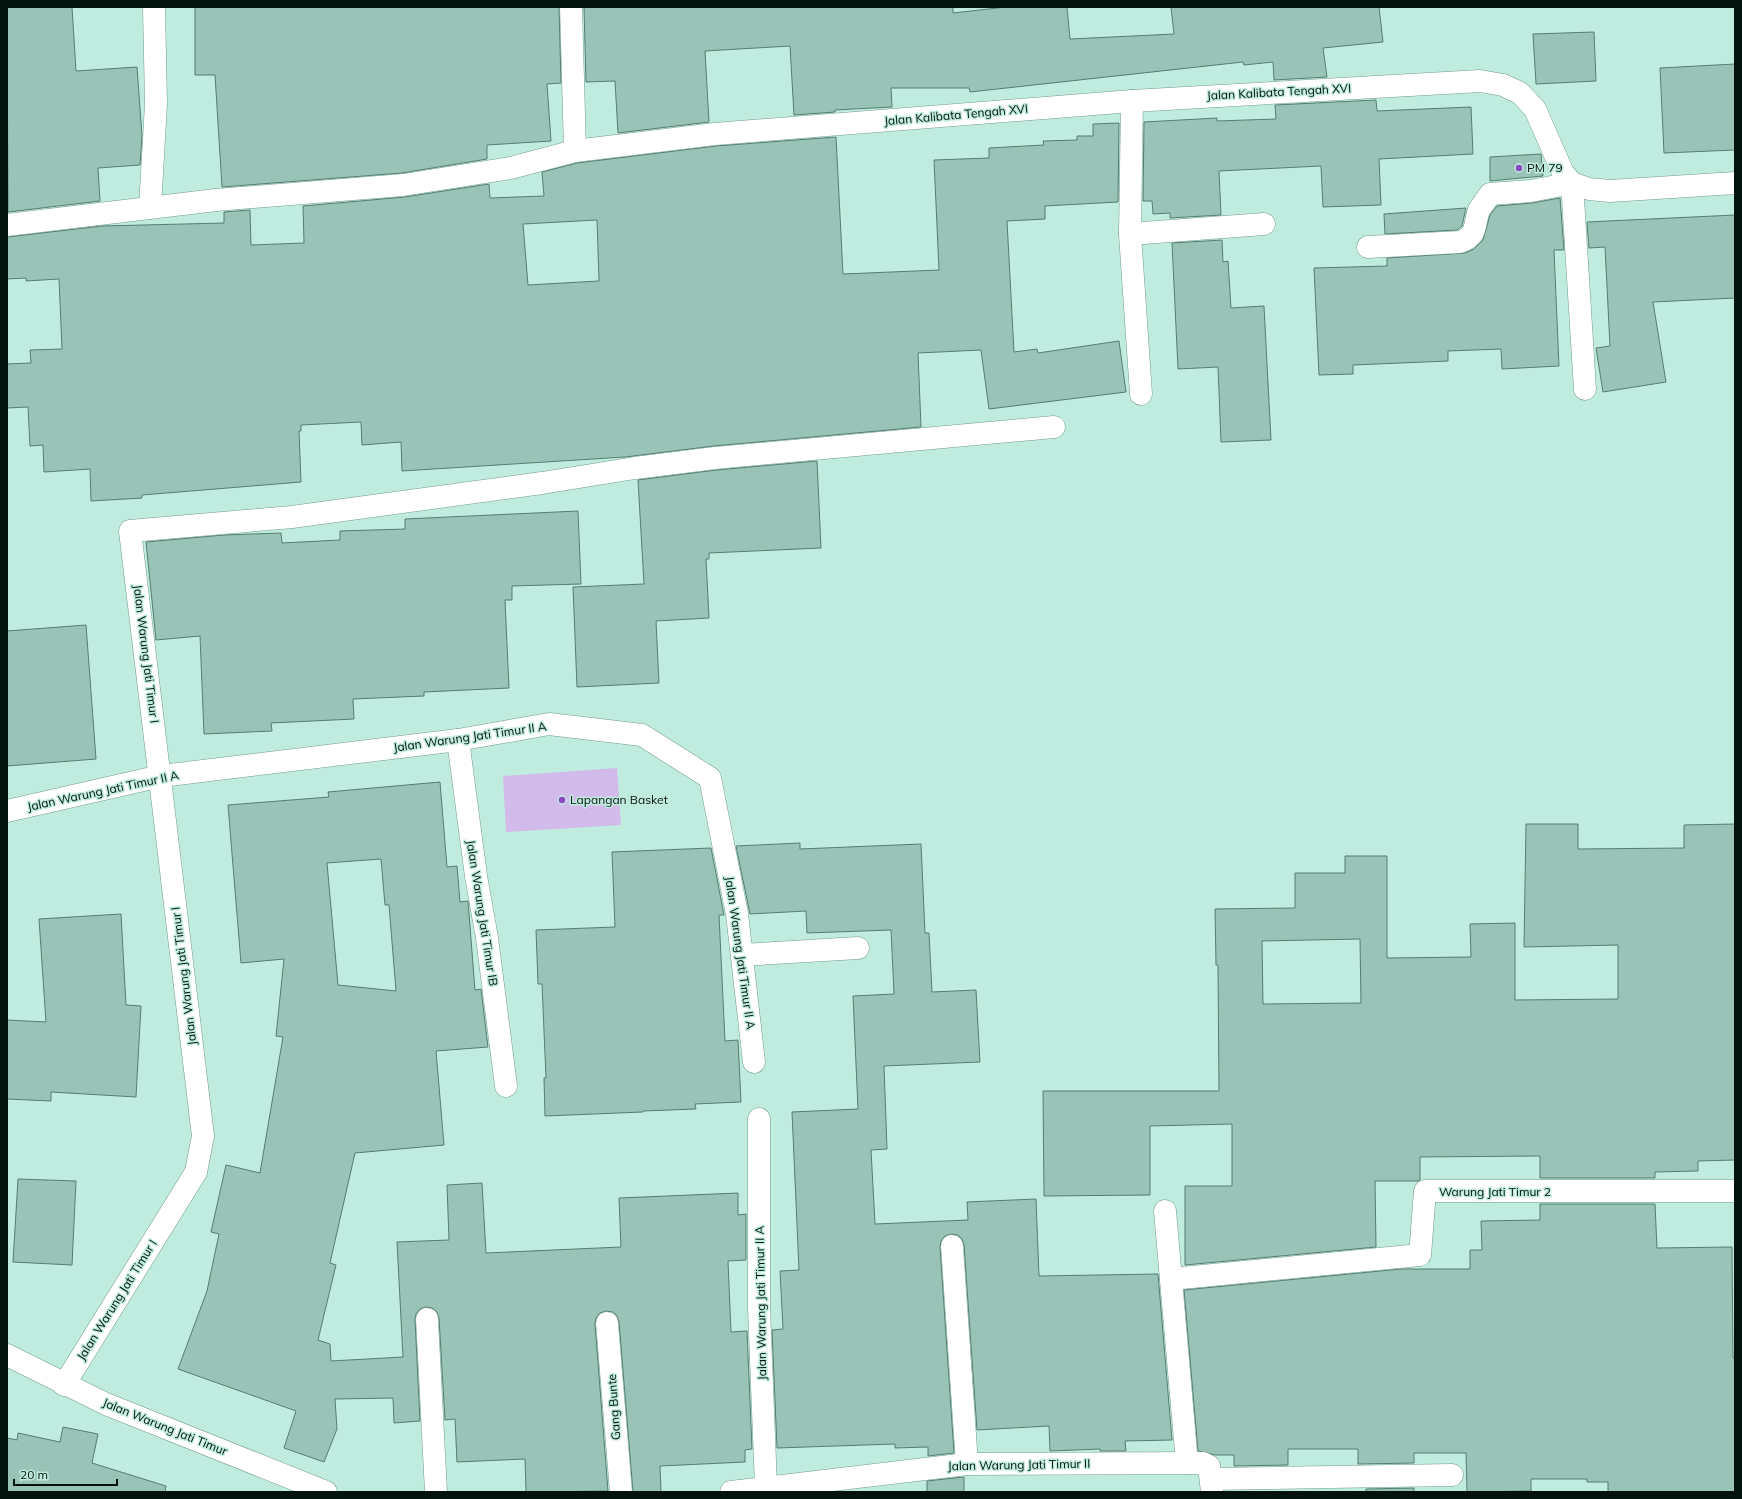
<svg xmlns="http://www.w3.org/2000/svg" width="1742" height="1499" font-family="Mulish,sans-serif">
  <style>
    .green { fill: #d2bbea }
    .building { fill: #99c3b7; stroke: #557d72; fill-rule: evenodd }
    .lines { fill: none; stroke-linecap: round; stroke-linejoin: round }
    .street-casing { stroke: #739c91; stroke-width: 23 }
    .secondary-casing { stroke: #739c91; stroke-width: 23 }
    .street { stroke: #fff; stroke-width: 22 }
    .secondary { stroke: #fff; stroke-width: 22 }
    .poi-dot { fill: #8b4abf; stroke: #c0ecdf; stroke-width: 1.5 }
    .labels { text-anchor: middle; stroke-width: 3; stroke-linejoin: round; paint-order: stroke }
    .street-label { font-size: 12px; fill: #04120e; stroke: #c0ecdf }
    .poi-label { font-size: 12px; fill: #04120e; stroke: #c0ecdf; text-anchor: start }
  </style>
  <rect width="100%" height="100%" fill="#c0ecdf"/>
  <path class="green" d="M617,768l4,57 -115,7 -3,-56z"/>
  <g class="building">
    <path d="M7,7h65l4,64 61,-4 5,69 -2,29 -42,3 2,33 -92,11z"/>
    <path d="M195,7h364l2,76 -14,1 4,57 -64,4v14l-85,14 -180,14 -7,-112h-20z"/>
    <path d="M584,7h369v6l53,-6h61l3,32 104,-5 -3,-27h208l4,35 -60,6 4,29 -53,3 -1,-18 -29,3 -1,-3 -273,30 -1,-4h-78l1,19 -57,3v2l-41,3 -4,-69 -85,5 4,71 -91,11 -3,-52 -29,1z"/>
    <path d="M1594,32l2,49 -60,3 -3,-50z"/>
    <path d="M1735,64v86l-71,3 -4,-85z"/>
    <path d="M1376,100l1,11 94,-4 2,47 -94,5 2,46 -58,2 -2,-41 -102,5 2,44 -51,3v-5l-17,1 -1,-13h-9l1,-79 73,-4v3l59,-2 -1,-14z"/>
    <path d="M1119,123l-1,79 -73,4v13l-38,2 7,131 23,-3 1,4 81,-12 7,51 -137,17 -8,-59 -63,3 3,74 -207,19 -89,11 -223,14 -1,-29 -39,3 -1,-23 -60,3v6h-2l2,51 -159,13v3l-51,3 -1,-32 -46,3 -1,-27 -13,1 -2,-39 -21,1v-44l24,-1 -1,-13 32,-1 -3,-70 -33,2v-3l-19,1v-42l95,-11 122,-3v-11l26,-2 1,35 53,-2 -1,-37 102,-9 84,-13 1,14 54,-2 -2,-24 35,-9 139,-17 120,-9 7,137 96,-4 -5,-110 55,-2v-10l55,-3 -1,-4 34,-1v-4h16v-12zM597,220l2,61 -71,4 -5,-61z"/>
    <path d="M1541,154l2,22 -53,5v-24z"/>
    <path d="M1560,198l4,52h-10l5,116 -57,3 -1,-20 -53,2v10l-95,4v9l-34,1 -5,-107 73,-2v-8l78,-5 9,-4 9,-9 7,-25 7,-9 35,-3z"/>
    <path d="M1466,208l-4,18 -5,4 -72,4 -1,-20z"/>
    <path d="M1735,215v83l-82,4 13,80 -63,10 -7,-44 14,-2 -5,-99 -16,1 -2,-26z"/>
    <path d="M1222,240l1,22 5,-1 3,47 33,-2 7,134 -50,2 -3,-75 -40,2 -6,-126z"/>
    <path d="M817,461l4,87 -112,5v6h-3l3,59 -53,3 3,62 -82,4 -4,-100 71,-3 -6,-104 78,-10z"/>
    <path d="M578,511l3,73 -69,2v14h-7l4,88 -85,4v4l-71,3 1,20 -83,4 1,8 -68,3 -4,-98 -44,4 -10,-98 78,-7 57,-2 1,10 58,-3v-9l65,-2v-10z"/>
    <path d="M86,625l10,134 -89,7v-135z"/>
    <path d="M440,782l7,85 10,-1 3,36 8,-1 7,89 6,-1 7,58 -52,4 8,94 -89,8 -25,110 6,2 -18,75 12,4 1,17 72,-4 -6,-115 52,-2 -2,-55 35,-2 4,70 135,-6 -2,-49 119,-5v22l8,-1v46l-18,1 3,71 16,-1 5,118 -7,1v12l-85,4 1,26h-28l-14,-170 -2,-6 -4,-4 -7,-1 -6,2 -4,5 -1,6 13,167 -82,1 -1,-33 -68,3 -2,-43 -10,1 -6,-102 -2,-6 -5,-4 -6,-1 -6,2 -4,5 -1,5 5,102 -26,2 -1,-25 -58,1 2,30 -13,33 -40,-14 12,-37 -118,-42 29,-78 12,-57 -8,-2 15,-67 34,8 23,-136 -7,-1 8,-77 -43,4 -13,-158 101,-8 -1,-5zM381,859l4,46h4l7,86 -58,-6 -11,-122z"/>
    <path d="M1526,824h52v25l106,-1v-23l51,-1v336l-37,1v10l-43,1v6h-115v-22l-120,1v23l-2,1h-43l1,66 -191,18v-79h47v-62l-82,2v69l-106,1 -1,-105h176l-1,-126h-2l-1,-56 80,-1v-35h50v-17h42v102l84,-1 -1,-33 45,-1v77l103,-1v-54l-94,2zM1360,939l1,64 -98,1 -1,-63z"/>
    <path d="M800,843v6l121,-5 4,89h4l3,59 44,-2 4,72 -96,4 3,83 -16,1 4,74 93,-4 -1,-18 69,-3 3,77 119,-2 14,166 -47,1 1,10h-26v-2l-50,2 -1,-25 -72,4 -13,-185 -2,-6 -4,-4 -6,-1 -7,2 -4,5 -1,6 14,206 -26,3v-9l-33,1v-4l-118,4 -5,-118 11,-1 -3,-58 19,-1 -7,-158 66,-3 -5,-113 41,-2 -3,-64 -84,3 -1,-22 -56,3 -14,-68z"/>
    <path d="M711,848l13,67h-5l6,126 13,-1 3,62 -46,2 1,5 -53,2v1l-98,4 -1,-38h2l-4,-94h-4l-2,-54 79,-3 -3,-75z"/>
    <path d="M121,914l5,91 15,1 -5,91 -85,-5v9l-44,-2v-79l39,2 -7,-103z"/>
    <path d="M18,1179l58,2 -4,84 -59,-3z"/>
    <path d="M1540,1204h115l2,44 75,-1 1,111h2v134h-127v-10h-21v-3h-56v12l-64,1 -1,-39h-52v10l-56,1v-15h-70v16l-54,1v-11h-19l-17,-4 -14,-161 217,-21h69v-19h12l-1,-29 59,-1z"/>
    <path d="M63,1427l35,7 -6,29 74,23 -1,6h-158v-54l10,2 1,-7 42,9z"/>
    <path d="M964,1477v15h-37v-11z"/>
    <path d="M1414,1488v4h-48v-3z"/>
  </g>
  <g class="lines">
    <g class="street-casing">
      <g id="street">
        <path d="M571,7l4,144"/>
        <path d="M1132,101l-2,133 11,160"/>
        <path d="M150,208l6,-104 -2,-97"/>
        <path d="M7,225l209,-25 187,-15 107,-17 65,-17 140,-17 417,-33 348,-20 23,4 17,8 15,16 28,64 9,10 17,6 21,2 125,-8"/>
        <path d="M1130,234l134,-10"/>
        <path d="M1368,247l92,-5c19,-7 13,-17 19,-32 3,-5 8,-11 11,-16l41,-3 41,-8 13,206"/>
        <path d="M458,740l18,136 11,62 19,148"/>
        <path d="M7,811l154,-35 297,-36 91,-16 93,11 68,43 27,136 17,148"/>
        <path d="M742,955l116,-7"/>
        <path d="M759,1119v189l7,179"/>
        <path d="M1165,1211l22,252"/>
        <path d="M952,1246l15,218"/>
        <path d="M1171,1279l249,-24 5,-64h310"/>
        <path d="M427,1319l9,173"/>
        <path d="M607,1323l14,169"/>
        <path d="M64,1385l132,-213 7,-36 -73,-605 162,-14 250,-34 93,-15 80,-10 339,-31"/>
        <path d="M1212,1479l240,-4"/>
        <path d="M731,1492l236,-28 236,-1 6,3 3,26"/>
      </g>
    </g>
    <g class="secondary-casing">
      <path id="secondary" d="M7,1355l99,49 220,88"/>
    </g>
    <use href="#street" class="street"/>
    <use href="#secondary" class="secondary"/>
  </g>
  <g class="poi-dot">
    <circle cx="1519" cy="168" r="4"/>
    <circle cx="562" cy="800" r="4"/>
  </g>
  <g class="labels">
    <g class="street-label">
      <text transform="translate(1279 92) rotate(-3)" y="4">Jalan Kalibata Tengah XVI</text>
      <text transform="translate(956 115) rotate(-5)" y="4">Jalan Kalibata Tengah XVI</text>
      <text transform="translate(146 654) rotate(83)" y="4">Jalan Warung Jati Timur I</text>
      <text transform="translate(470 737) rotate(-8)" y="4">Jalan Warung Jati Timur II A</text>
      <text transform="translate(103 791) rotate(-12)" y="4">Jalan Warung Jati Timur II A</text>
      <text transform="translate(482 913) rotate(81)" y="4">Jalan Warung Jati Timur IB</text>
      <text transform="translate(740 953) rotate(82)" y="4">Jalan Warung Jati Timur II A</text>
      <text transform="translate(184 976) rotate(-97)" y="4">Jalan Warung Jati Timur I</text>
      <text x="1495" y="1196">Warung Jati Timur 2</text>
      <text transform="translate(117 1300) rotate(-58)" y="4">Jalan Warung Jati Timur I</text>
      <text transform="translate(761 1303) rotate(-91)" y="4">Jalan Warung Jati Timur II A</text>
      <text transform="translate(614 1407) rotate(-94)" y="4">Gang Bunte</text>
      <text transform="translate(165 1427) rotate(22)" y="4">Jalan Warung Jati Timur</text>
      <text transform="translate(1019 1465) rotate(-1)" y="4">Jalan Warung Jati Timur II</text>
    </g>
    <g class="poi-label">
      <text x="1527" y="172">PM 79</text>
      <text x="570" y="804">Lapangan Basket</text>
    </g>
  </g>
  <rect width="1742" height="1499" fill="none" stroke="#04120e" stroke-width="16"/>
  <path d="M14 1479v6h103v-6" fill="none" stroke="#04120e" stroke-width="2"/>
  <text x="20" y="1479" font-size="12" fill="#04120e" stroke="#c0ecdf" stroke-width="3" paint-order="stroke">20 m</text>
</svg>
